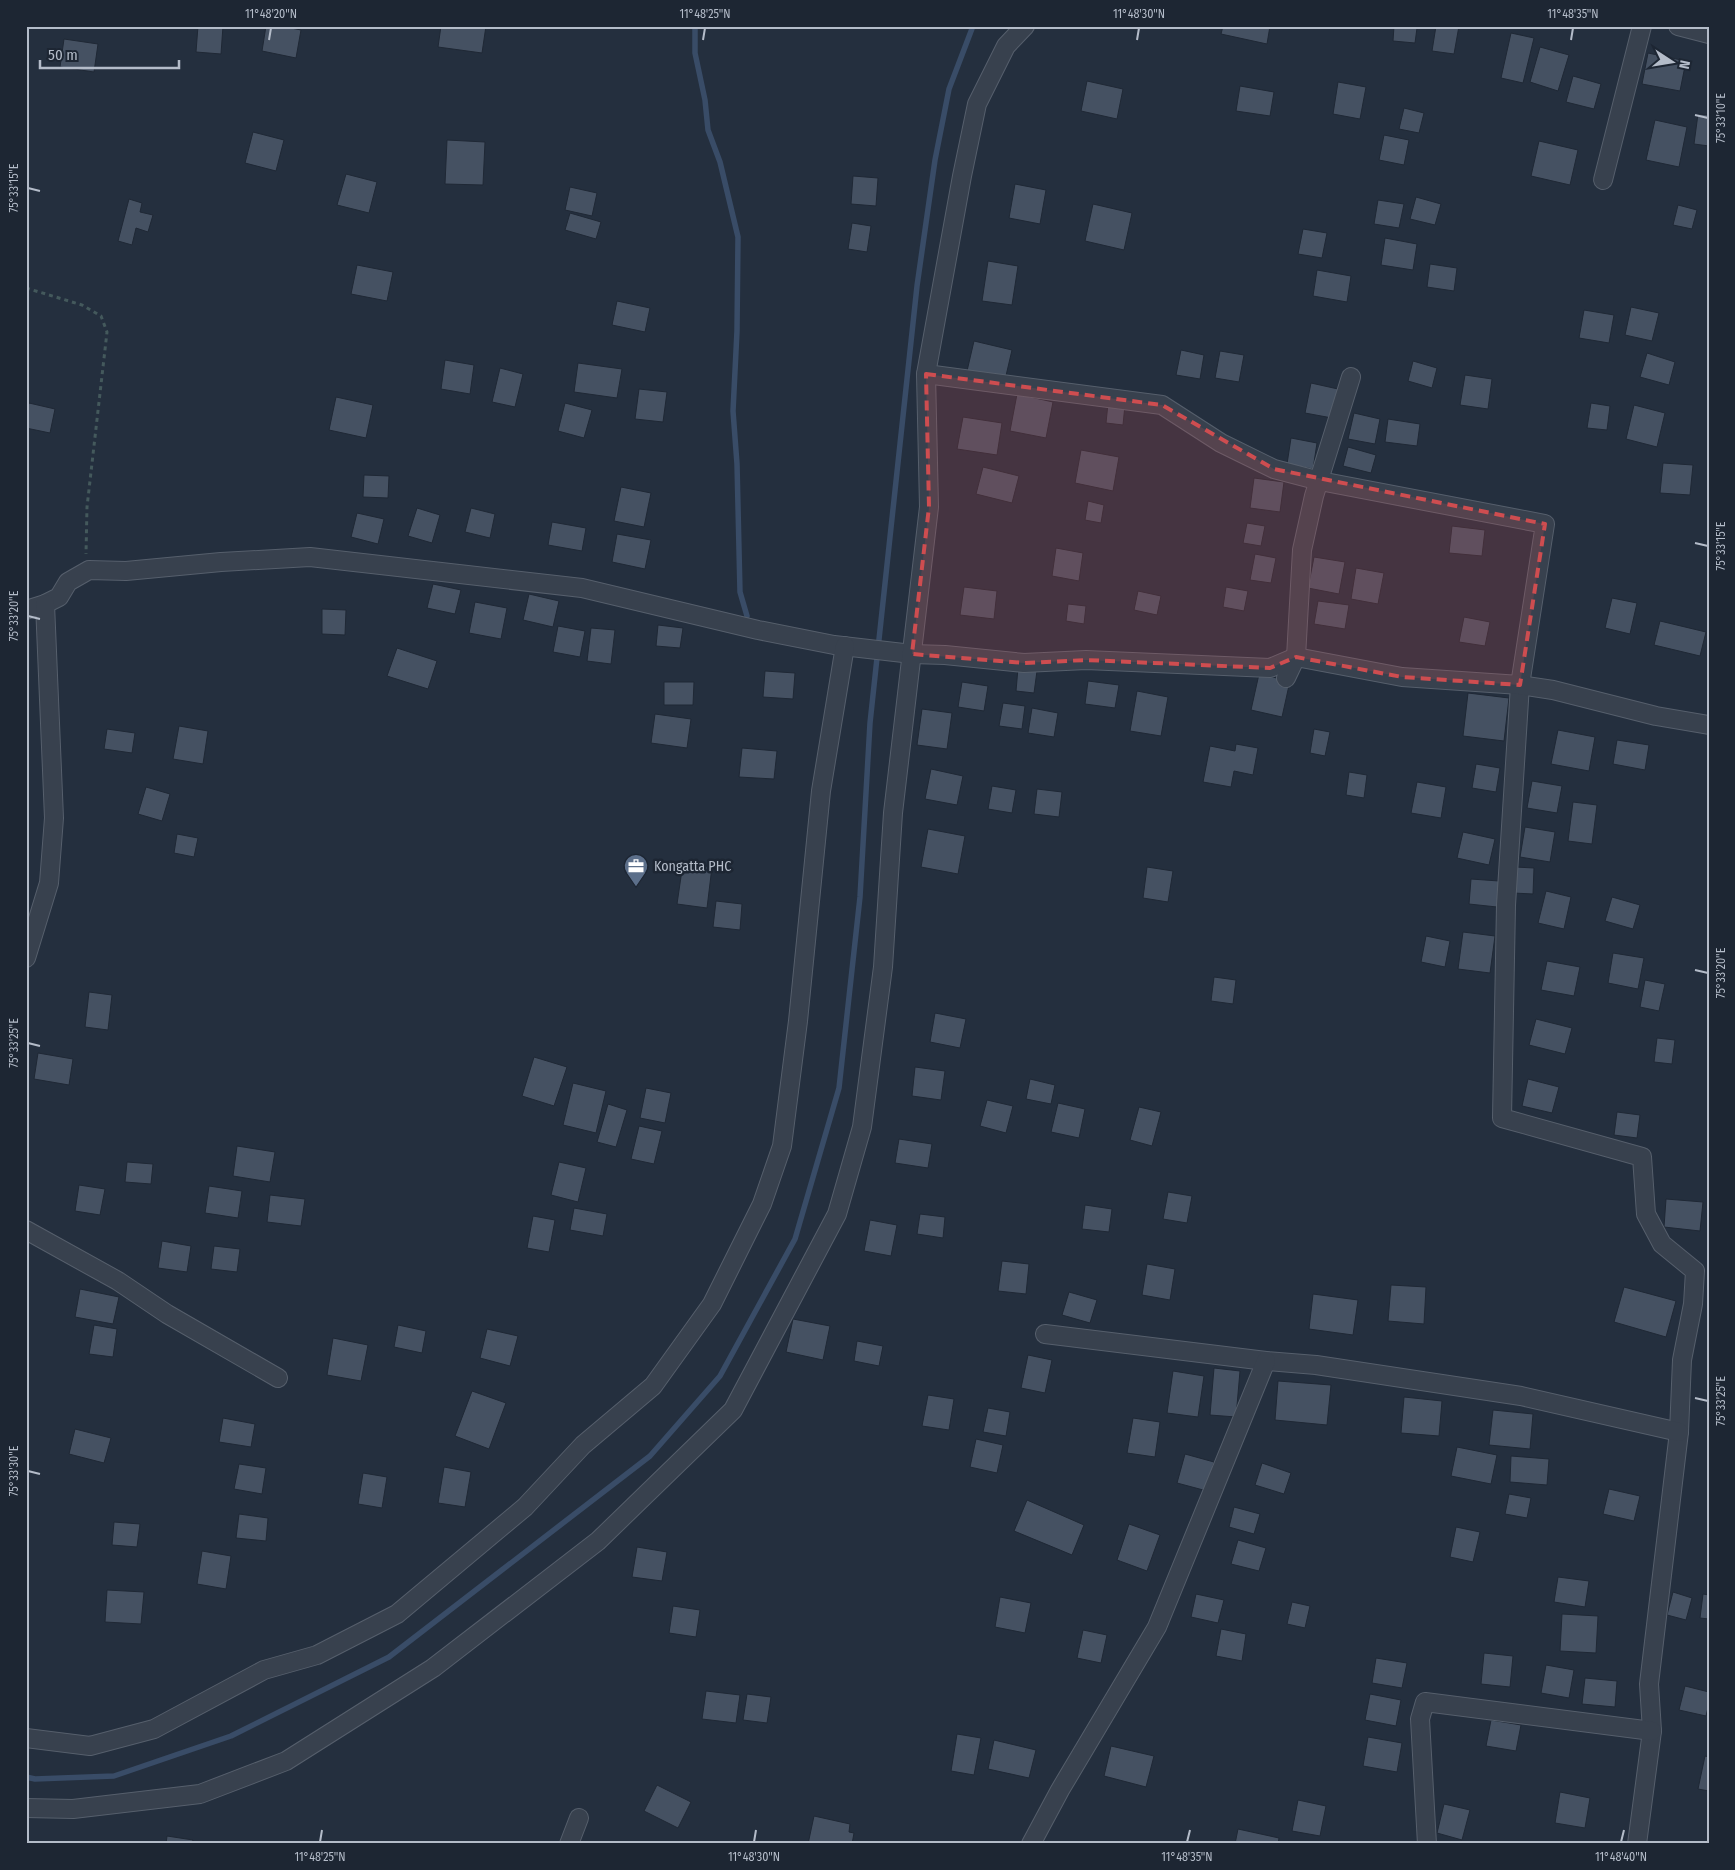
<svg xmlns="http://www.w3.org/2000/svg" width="1735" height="1870" font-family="'Fira Sans Condensed',sans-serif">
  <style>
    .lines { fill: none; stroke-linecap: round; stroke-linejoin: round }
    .stream { stroke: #394c67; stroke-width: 5.5 }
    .building { fill: #455162; stroke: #1f2835 }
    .street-casing { stroke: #565f6c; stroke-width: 20 }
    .path { stroke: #44595c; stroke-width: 3; stroke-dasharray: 4 4; stroke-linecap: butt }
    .street { stroke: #38414e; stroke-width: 18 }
    .marked { fill: #ce4d50; fill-opacity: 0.2; stroke: #ce4d50; stroke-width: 4; stroke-dasharray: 10 6; stroke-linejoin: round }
    .ticks { fill: none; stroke: #b4bcc9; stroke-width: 2 }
    .labels { text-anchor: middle; stroke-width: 5; stroke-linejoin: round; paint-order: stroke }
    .poi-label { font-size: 14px; fill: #b4bcc9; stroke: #1d2633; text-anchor: start }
    .neatline { fill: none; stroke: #b4bcc9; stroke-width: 2 }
    .ticks-label { font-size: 12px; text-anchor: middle; fill: #b4bcc9 }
  </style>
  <rect width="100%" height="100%" fill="#242f3e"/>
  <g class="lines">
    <g class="stream">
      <path d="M695,26v27l10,47 3,30 12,32 18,75 -1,94 -4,80 4,53 3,128 7,24"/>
      <path d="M26,1777l9,2 79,-3 117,-40 158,-79 261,-201 70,-80 75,-137 44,-151 21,-191 10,-174 47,-437 18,-126 14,-71 24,-63"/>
    </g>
  </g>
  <g class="building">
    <path d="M198,26h25l-2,28 -25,-2z"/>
    <path d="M266,26h15l20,4 -5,28 -34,-7z"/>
    <path d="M441,26h45l-4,27 -44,-6z"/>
    <path d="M1223,26h47l-3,18 -46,-10z"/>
    <path d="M1394,26l23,2 -2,15 -22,-2z"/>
    <path d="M1436,26h23l-5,28 -22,-3z"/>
    <path d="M1511,33l23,5 -11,45 -22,-5z"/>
    <path d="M64,39l34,5 -4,28 -34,-5z"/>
    <path d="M1540,47l29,8 -11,36 -28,-9z"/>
    <path d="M1648,53l38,8 -6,30 -38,-7z"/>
    <path d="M1573,76l28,8 -7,25 -28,-7z"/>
    <path d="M1087,81l36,8 -6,30 -36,-8z"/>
    <path d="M1338,82l28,5 -6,32 -27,-5z"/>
    <path d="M1240,86l34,6 -4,24 -34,-5z"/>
    <path d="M1404,108l20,5 -5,20 -20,-4z"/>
    <path d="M1698,114l11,1v31l-15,-2z"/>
    <path d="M1655,120l32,7 -8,40 -33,-7z"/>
    <path d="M253,132l31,8 -8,31 -31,-8z"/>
    <path d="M1384,135l25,5 -5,25 -25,-5z"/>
    <path d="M447,140l38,2 -2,43 -38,-1z"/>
    <path d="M1539,141l39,9 -8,35 -39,-9z"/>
    <path d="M346,174l31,8 -8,31 -32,-8z"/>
    <path d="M853,176l25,2 -2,28 -25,-2z"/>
    <path d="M1015,184l31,6 -6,34 -31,-6z"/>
    <path d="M570,187l27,6 -5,23 -27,-6z"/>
    <path d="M1416,197l25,7 -6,21 -25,-6z"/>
    <path d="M129,199l13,4 -2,9 13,3 -5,17 -12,-4 -4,17 -14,-4z"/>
    <path d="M1378,200l26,4 -5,24 -25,-4z"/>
    <path d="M1093,204l39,9 -8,37 -39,-9z"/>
    <path d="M1678,205l19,5 -5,19 -19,-4z"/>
    <path d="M570,213l31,9 -5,17 -31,-9z"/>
    <path d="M852,223l19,3 -4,26 -19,-3z"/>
    <path d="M1303,229l24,4 -5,25 -24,-4z"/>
    <path d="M1385,238l32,6 -4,26 -32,-5z"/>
    <path d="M988,261l30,5 -6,39 -30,-4z"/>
    <path d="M1430,264l27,4 -3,23 -27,-4z"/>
    <path d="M357,265l36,7 -6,29 -36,-7z"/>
    <path d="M1317,270l34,6 -4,26 -34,-6z"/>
    <path d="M617,301l33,7 -5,24 -33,-7z"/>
    <path d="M1631,307l28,6 -7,28 -27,-6z"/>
    <path d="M1584,310l30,5 -5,28 -30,-5z"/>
    <path d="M974,341l38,9 -7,30 -38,-9z"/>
    <path d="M1181,350l23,5 -4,24 -24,-4z"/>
    <path d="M1220,351l24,4 -5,27 -24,-4z"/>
    <path d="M1647,353l28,9 -6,23 -29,-8z"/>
    <path d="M445,360l29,5 -4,29 -29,-5z"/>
    <path d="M1413,361l24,7 -5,20 -24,-7z"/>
    <path d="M578,363l44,6 -5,29 -43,-6z"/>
    <path d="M500,368l23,6 -8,33 -23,-5z"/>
    <path d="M1465,375l27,4 -4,30 -28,-4z"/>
    <path d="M1311,383l27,6 -6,29 -27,-5z"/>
    <path d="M639,389l28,3 -4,30 -28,-3z"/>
    <path d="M1017,394l36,8 -7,36 -36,-7z"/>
    <path d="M336,397l37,8 -7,33 -37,-8z"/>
    <path d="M29,403l26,6 -5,24 -24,-5v-15z"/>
    <path d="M565,403l27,7 -8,28 -26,-7z"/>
    <path d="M1108,403l17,2 -2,20 -17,-2z"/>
    <path d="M1591,403l19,3 -3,24 -20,-2z"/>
    <path d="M1634,405l31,8 -8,34 -31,-8z"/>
    <path d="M1354,413l26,6 -5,25 -27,-5z"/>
    <path d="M963,417l39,6 -5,32 -40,-6z"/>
    <path d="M1388,419l32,5 -3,22 -32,-4z"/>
    <path d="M1291,438l26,5 -4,26 -26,-5z"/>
    <path d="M1348,447l28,8 -5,18 -28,-7z"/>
    <path d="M1081,450l38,7 -6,34 -38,-8z"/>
    <path d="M1663,463l30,2 -3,30 -30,-2z"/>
    <path d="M983,467l36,9 -7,27 -36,-9z"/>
    <path d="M364,475l25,1 -1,22 -25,-1z"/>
    <path d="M1254,478l30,4 -4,30 -30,-4z"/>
    <path d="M621,487l30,6 -7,34 -30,-6z"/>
    <path d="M1088,501l16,4 -3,18 -16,-3z"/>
    <path d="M417,508l23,7 -8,28 -24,-7z"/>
    <path d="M471,508l24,6 -5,24 -25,-6z"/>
    <path d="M357,513l27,6 -6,25 -27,-7z"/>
    <path d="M552,522l34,6 -4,23 -34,-6z"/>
    <path d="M1247,523l18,3 -4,20 -18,-3z"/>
    <path d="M1452,526l33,4 -3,26 -33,-3z"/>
    <path d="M617,534l34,6 -6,29 -33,-7z"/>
    <path d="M1056,548l27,5 -4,28 -27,-5z"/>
    <path d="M1255,554l21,4 -5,25 -21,-3z"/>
    <path d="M1314,557l31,5 -6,32 -31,-6z"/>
    <path d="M1356,568l28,5 -6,31 -27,-5z"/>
    <path d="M433,584l28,6 -6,24 -28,-6z"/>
    <path d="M964,587l33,4 -3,28 -34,-4z"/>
    <path d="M1226,587l22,4 -4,20 -21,-4z"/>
    <path d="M1138,591l23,5 -4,19 -23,-5z"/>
    <path d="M529,594l30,7 -6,26 -30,-7z"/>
    <path d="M1612,598l25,5 -7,31 -25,-6z"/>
    <path d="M1318,601l31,4 -4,24 -31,-5z"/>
    <path d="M475,602l32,6 -6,31 -32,-6z"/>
    <path d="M1068,604l18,2 -2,18 -18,-3z"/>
    <path d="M322,609l24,1 -1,25 -23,-1z"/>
    <path d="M1464,617l26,5 -5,24 -26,-4z"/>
    <path d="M1660,621l46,11 -6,24 -46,-11z"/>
    <path d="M658,625l25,3 -3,20 -24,-2z"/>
    <path d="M558,626l27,5 -5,26 -27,-5z"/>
    <path d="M591,628l24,2 -4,34 -24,-3z"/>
    <path d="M397,648l40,13 -9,28 -41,-13z"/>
    <path d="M1018,668l19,3 -3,22 -18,-2z"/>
    <path d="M765,671l30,2 -2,26 -30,-2z"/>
    <path d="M1259,674l31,7 -8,36 -31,-7z"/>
    <path d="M1088,681l31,4 -4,23 -30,-4z"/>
    <path d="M664,682h30l-1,23h-29z"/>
    <path d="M962,682l26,4 -4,25 -26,-4z"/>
    <path d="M1137,691l31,6 -7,39 -31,-5z"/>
    <path d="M1468,693l41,5 -5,43 -41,-5z"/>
    <path d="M1003,703l22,3 -3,23 -23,-3z"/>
    <path d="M1032,708l26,5 -4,24 -26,-4z"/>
    <path d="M922,709l30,4 -5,36 -30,-4z"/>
    <path d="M655,714l36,5 -4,29 -36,-5z"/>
    <path d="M179,726l29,5 -5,33 -30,-5z"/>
    <path d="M107,729l28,4 -3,20 -28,-4z"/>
    <path d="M1314,729l16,3 -5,24 -15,-3z"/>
    <path d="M1558,730l37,7 -6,34 -38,-7z"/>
    <path d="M1617,740l32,5 -4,25 -32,-6z"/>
    <path d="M1236,744l22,4 -5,27 -19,-4 -3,16 -28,-5 7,-36 25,5z"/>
    <path d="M742,748l35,3 -3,28 -35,-2z"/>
    <path d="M1476,764l24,4 -4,24 -24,-4z"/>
    <path d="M931,769l32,7 -6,29 -32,-6z"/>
    <path d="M1349,772l18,3 -3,23 -18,-3z"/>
    <path d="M1532,781l30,5 -5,27 -30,-5z"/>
    <path d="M1417,782l29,5 -5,31 -30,-5z"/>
    <path d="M992,786l24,4 -4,23 -24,-4z"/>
    <path d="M146,787l24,7 -8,27 -24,-7z"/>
    <path d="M1037,789l25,3 -3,25 -25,-3z"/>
    <path d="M1573,802l24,3 -5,39 -24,-3z"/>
    <path d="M1525,827l30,5 -5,30 -30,-5z"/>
    <path d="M928,829l37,7 -7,38 -37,-7z"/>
    <path d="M1463,832l32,7 -6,26 -32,-7z"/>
    <path d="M177,834l21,4 -4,19 -20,-4z"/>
    <path d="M683,863l29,4 -5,41 -30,-4z"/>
    <path d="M1147,867l26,4 -5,31 -25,-4z"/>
    <path d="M1515,867l19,1 -1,26 -20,-1z"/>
    <path d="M1471,879l28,2 -2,26 -28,-3z"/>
    <path d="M1546,891l25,6 -7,32 -26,-6z"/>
    <path d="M1612,897l28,8 -7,24 -28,-8z"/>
    <path d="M716,901l26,3 -2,26 -27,-3z"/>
    <path d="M1463,932l32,4 -5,37 -32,-4z"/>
    <path d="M1426,936l24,5 -5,26 -24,-5z"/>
    <path d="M1613,953l31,5 -6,31 -30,-6z"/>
    <path d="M1547,961l33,6 -6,29 -33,-6z"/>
    <path d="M1214,977l22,3 -3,24 -22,-3z"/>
    <path d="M1645,980l20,4 -6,27 -19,-4z"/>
    <path d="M89,992l23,3 -4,35 -23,-3z"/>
    <path d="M935,1013l31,6 -6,29 -30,-6z"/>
    <path d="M1536,1019l36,9 -7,26 -36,-9z"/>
    <path d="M1657,1038l18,2 -3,24 -18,-2z"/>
    <path d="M38,1053l35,6 -4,26 -35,-6z"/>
    <path d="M534,1057l33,10 -13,39 -32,-10z"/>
    <path d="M915,1067l30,4 -4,29 -29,-4z"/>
    <path d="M1030,1079l25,6 -4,19 -25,-5z"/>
    <path d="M1528,1079l31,8 -7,26 -30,-7z"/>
    <path d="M573,1083l33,8 -10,42 -33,-8z"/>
    <path d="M646,1088l25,5 -6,30 -25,-5z"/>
    <path d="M987,1100l26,6 -7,27 -26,-7z"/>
    <path d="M1058,1103l27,6 -6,29 -28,-6z"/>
    <path d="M608,1104l19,6 -11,37 -19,-5z"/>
    <path d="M1139,1107l22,5 -9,34 -22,-6z"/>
    <path d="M1617,1112l23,3 -3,23 -23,-3z"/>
    <path d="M639,1126l23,5 -8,33 -23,-5z"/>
    <path d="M899,1139l33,5 -4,24 -33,-5z"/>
    <path d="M237,1146l38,6 -5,30 -37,-6z"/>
    <path d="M127,1162l26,2 -2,20 -26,-2z"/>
    <path d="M559,1162l27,6 -8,34 -27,-7z"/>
    <path d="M79,1185l26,4 -5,26 -25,-4z"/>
    <path d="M209,1186l33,5 -4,27 -33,-5z"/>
    <path d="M1168,1192l24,4 -5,27 -24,-4z"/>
    <path d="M270,1195l35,4 -4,27 -34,-4z"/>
    <path d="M1666,1199l37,3 -3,29 -36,-4z"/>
    <path d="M1085,1205l27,4 -3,23 -27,-3z"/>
    <path d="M574,1208l33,6 -4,22 -33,-6z"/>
    <path d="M920,1214l25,3 -2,21 -26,-4z"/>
    <path d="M533,1216l22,4 -6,32 -22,-4z"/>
    <path d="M870,1220l27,5 -6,31 -27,-5z"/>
    <path d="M162,1241l29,5 -4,26 -29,-4z"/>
    <path d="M214,1246l26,3 -3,23 -26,-3z"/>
    <path d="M1002,1261l27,3 -3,30 -28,-3z"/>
    <path d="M1147,1264l28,5 -5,31 -28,-5z"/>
    <path d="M1391,1285l35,2 -2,37 -36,-3z"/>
    <path d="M1624,1287l52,14 -10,36 -52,-15z"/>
    <path d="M80,1289l39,8 -6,27 -38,-7z"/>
    <path d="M1069,1292l28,8 -7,23 -28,-8z"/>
    <path d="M1313,1294l45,6 -5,35 -44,-6z"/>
    <path d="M793,1319l37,7 -7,34 -37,-8z"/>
    <path d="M94,1325l23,4 -4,28 -24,-3z"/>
    <path d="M398,1325l28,6 -4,22 -28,-6z"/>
    <path d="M487,1329l31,7 -8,30 -30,-8z"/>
    <path d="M333,1338l35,7 -7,36 -34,-6z"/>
    <path d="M857,1341l26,5 -4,20 -25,-5z"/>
    <path d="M1028,1355l24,5 -7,33 -24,-5z"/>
    <path d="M1214,1368l26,3 -4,46 -26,-2z"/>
    <path d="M1173,1371l31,5 -6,41 -31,-4z"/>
    <path d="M1278,1381l53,4 -4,40 -52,-5z"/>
    <path d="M472,1391l34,12 -17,46 -34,-13z"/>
    <path d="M928,1395l26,4 -5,31 -27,-4z"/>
    <path d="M1404,1397l38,4 -3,35 -38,-3z"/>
    <path d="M988,1408l22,4 -4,24 -23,-4z"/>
    <path d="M1493,1410l40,4 -3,35 -41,-4z"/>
    <path d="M223,1418l32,6 -4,23 -32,-5z"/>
    <path d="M1133,1418l27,4 -5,35 -28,-4z"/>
    <path d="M75,1429l36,9 -7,25 -35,-9z"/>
    <path d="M976,1439l27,6 -6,28 -27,-6z"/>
    <path d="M1457,1447l40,8 -6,29 -40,-8z"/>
    <path d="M1185,1454l29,8 -7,29 -30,-8z"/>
    <path d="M1511,1456l38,3 -2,26 -37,-3z"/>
    <path d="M1262,1463l29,10 -7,21 -29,-9z"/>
    <path d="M239,1464l27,4 -4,26 -28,-5z"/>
    <path d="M444,1467l27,5 -6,35 -27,-4z"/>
    <path d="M363,1473l24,4 -5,31 -24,-4z"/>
    <path d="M1609,1489l31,7 -6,25 -31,-7z"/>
    <path d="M1509,1494l22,4 -4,20 -22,-4z"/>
    <path d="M1027,1500l57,25 -12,30 -58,-24z"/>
    <path d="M1234,1507l26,7 -6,20 -25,-7z"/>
    <path d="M239,1514l29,4 -2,23 -30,-3z"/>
    <path d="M114,1522l26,2 -3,23 -25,-2z"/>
    <path d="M1129,1524l31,11 -13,36 -30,-11z"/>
    <path d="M1456,1527l24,5 -7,30 -23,-5z"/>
    <path d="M1238,1540l28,8 -7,23 -28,-7z"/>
    <path d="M637,1547l30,5 -5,29 -30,-4z"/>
    <path d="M202,1551l29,5 -5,33 -29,-5z"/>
    <path d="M1558,1577l31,4 -4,26 -31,-5z"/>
    <path d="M107,1590l37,2 -3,32 -36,-2z"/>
    <path d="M1673,1592l19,6 -6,22 -19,-5z"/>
    <path d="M1196,1594l28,6 -6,23 -27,-6z"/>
    <path d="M1703,1594l6,1v24l-9,-1z"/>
    <path d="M1000,1597l31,6 -6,30 -30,-6z"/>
    <path d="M1292,1602l18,4 -5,22 -18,-4z"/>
    <path d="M673,1606l27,4 -4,27 -27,-4z"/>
    <path d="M1562,1614l36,2 -2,37 -36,-2z"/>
    <path d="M1221,1629l25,5 -4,27 -26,-5z"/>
    <path d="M1083,1630l24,5 -6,28 -24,-5z"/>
    <path d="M1484,1653l29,3 -3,31 -29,-3z"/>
    <path d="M1376,1658l31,5 -5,25 -30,-5z"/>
    <path d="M1546,1665l28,5 -5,28 -28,-5z"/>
    <path d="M1585,1678l32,3 -2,26 -33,-3z"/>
    <path d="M1685,1686l24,6v11l-3,13 -27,-6z"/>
    <path d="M706,1691l34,4 -4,28 -34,-4z"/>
    <path d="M747,1694l24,3 -4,26 -24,-3z"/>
    <path d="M1370,1694l31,6 -5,26 -31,-6z"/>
    <path d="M1491,1720l30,5 -5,26 -30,-5z"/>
    <path d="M957,1734l24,4 -7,37 -23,-4z"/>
    <path d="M1368,1737l34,6 -5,29 -34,-6z"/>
    <path d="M994,1740l42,10 -7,28 -41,-9z"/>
    <path d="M1111,1746l43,10 -8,31 -42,-11z"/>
    <path d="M1705,1756l4,1v34l-11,-2z"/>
    <path d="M657,1785l34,17 -13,26 -34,-17z"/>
    <path d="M1560,1792l30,6 -5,30 -30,-5z"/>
    <path d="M1298,1800l28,6 -6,30 -28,-5z"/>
    <path d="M1444,1804l26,6 -8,30 -25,-7z"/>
    <path d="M814,1816l36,8 -1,8 5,1 -2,11h-44z"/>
    <path d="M1238,1829l41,9 -1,6h-43z"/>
    <path d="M167,1836l26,4 -1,4h-26z"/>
  </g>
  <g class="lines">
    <g class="street-casing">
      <g id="street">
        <path d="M1678,26l31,8"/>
        <path d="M1603,180l39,-154"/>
        <path d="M926,374l236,31 59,38 53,26 46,12 225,43 -25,161 -14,220 -4,213 140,39 4,57 16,30 33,27 -2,33 -11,56 -3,72 -30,252 3,47 -15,113"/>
        <path d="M26,610l19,-6 14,-7 9,-15 21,-12 37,1 95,-9 89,-5 272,31 176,42 76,15 78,9 33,1 79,8 62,-3 184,8 26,-11 106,20 118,8 33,5 103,26 53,9"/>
        <path d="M1286,678l10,-21 6,-107 12,-54 37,-119"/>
        <path d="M26,958l23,-75 5,-65 -9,-214"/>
        <path d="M26,1230l92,51 49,33 111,64"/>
        <path d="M1045,1334l221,27 50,4 205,31 158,36"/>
        <path d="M26,1738l64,8 64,-17 110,-59 53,-15 80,-41 128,-107 58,-62 70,-59 59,-82 50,-100 20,-58 16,-125 23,-230 24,-145"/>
        <path d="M26,1808l47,1 127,-15 86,-33 147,-93 165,-127 135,-131 104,-196 25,-87 21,-160 10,-154 36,-306 -3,-133 36,-198 15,-72 29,-58 19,-20"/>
        <path d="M569,1844l10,-26"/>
        <path d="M1031,1844l29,-54 97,-163 109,-266"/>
        <path d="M1427,1844l-7,-125 5,-17 227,29"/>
      </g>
    </g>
    <path class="path" d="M26,288l56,17 19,11 6,16 -20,175 -1,47"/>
    <use href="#street" class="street"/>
  </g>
  <path class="marked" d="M926,374l236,31 112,64 271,55 -25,161 -118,-8 -106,-20 -26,11 -184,-8 -62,3 -112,-9 17,-147z"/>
  <path class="ticks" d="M269,40l2,-12M703,40l2,-12M1137,40l2,-12M1571,40l2,-12M1695,115l13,3M28,188l12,3M1695,543l13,3M28,616l12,3M1695,970l13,3M28,1043l12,3M1695,1398l13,3M28,1471l12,3M320,1842l2,-12M754,1842l2,-12M1187,1842l3,-12M1621,1842l3,-12"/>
  <defs>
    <g id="office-pin" transform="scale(1.25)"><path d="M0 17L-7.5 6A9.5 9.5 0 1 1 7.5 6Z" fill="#5c6f8a" stroke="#1d2633"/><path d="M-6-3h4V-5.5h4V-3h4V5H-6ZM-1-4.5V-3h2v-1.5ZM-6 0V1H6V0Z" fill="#fff"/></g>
  </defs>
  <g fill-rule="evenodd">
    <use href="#office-pin" x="636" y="866"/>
  </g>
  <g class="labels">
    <g class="poi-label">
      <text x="654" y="871">Kongatta PHC</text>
    </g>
  </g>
  <rect width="1735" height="1870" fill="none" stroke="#1d2633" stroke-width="55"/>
  <g transform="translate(1672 62) rotate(102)" stroke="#1d2633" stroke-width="4" paint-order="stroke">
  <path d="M0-4L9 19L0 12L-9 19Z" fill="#b4bcc9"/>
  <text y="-8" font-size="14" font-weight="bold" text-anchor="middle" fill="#b4bcc9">N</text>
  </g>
  <path d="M40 60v8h139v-8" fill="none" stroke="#b4bcc9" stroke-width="2.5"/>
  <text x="48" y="60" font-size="15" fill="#b4bcc9" stroke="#1d2633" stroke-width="4" paint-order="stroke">50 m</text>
  <rect x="28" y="28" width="1680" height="1814" class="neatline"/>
  <g class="ticks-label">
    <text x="271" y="18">11°48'20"N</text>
    <text x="705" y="18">11°48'25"N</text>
    <text x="1139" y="18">11°48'30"N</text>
    <text x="1573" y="18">11°48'35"N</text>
    <text transform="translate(1721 118) rotate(-90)" y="4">75°33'10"E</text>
    <text transform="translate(14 188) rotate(-90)" y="4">75°33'15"E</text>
    <text transform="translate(1721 546) rotate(-90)" y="4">75°33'15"E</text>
    <text transform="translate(14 616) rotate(-90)" y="4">75°33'20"E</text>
    <text transform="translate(1721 973) rotate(-90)" y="4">75°33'20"E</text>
    <text transform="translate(14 1043) rotate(-90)" y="4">75°33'25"E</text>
    <text transform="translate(1721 1401) rotate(-90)" y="4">75°33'25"E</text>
    <text transform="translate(14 1471) rotate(-90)" y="4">75°33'30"E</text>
    <text x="320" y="1861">11°48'25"N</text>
    <text x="754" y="1861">11°48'30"N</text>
    <text x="1187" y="1861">11°48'35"N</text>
    <text x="1621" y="1861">11°48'40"N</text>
  </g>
</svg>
